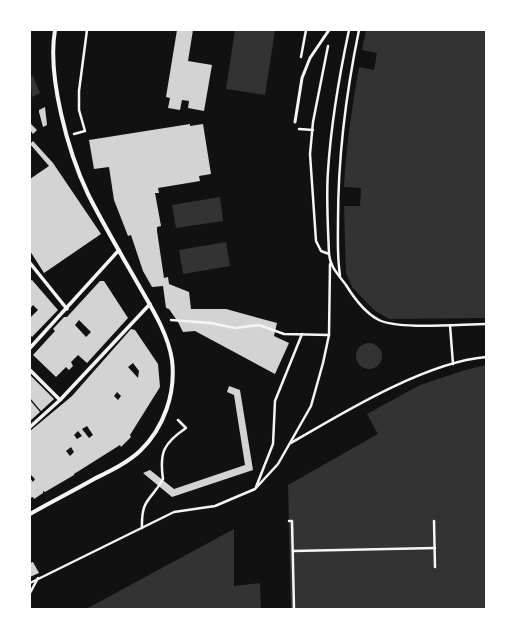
<svg xmlns="http://www.w3.org/2000/svg" width="516" height="639" font-family="Ubuntu,sans-serif">
  <style>
    .water { fill: #333 }
    .building { fill: #d3d3d3; fill-rule: evenodd }
    .lines { fill: none; stroke-linecap: round; stroke-linejoin: round }
    .path { stroke: #f5f5f5; stroke-width: 2.5 }
    .service { stroke: #f5f5f5; stroke-width: 3 }
    .pedestrian { stroke: #f5f5f5; stroke-width: 3.5 }
    .minor { stroke: #f5f5f5; stroke-width: 4 }
  </style>
  <rect width="100%" height="100%" fill="#111"/>
  <g class="water">
    <path d="M235,30h40l-10,65 -39,-6z"/>
    <path d="M366,30h120v288l-97,1 -15,-9 -22,-23 -6,-14 -2,-67h16l1,-18 -17,-1c2,-40 8,-80 15,-120l15,3 3,-17 -15,-3z"/>
    <path d="M33,76l7,17 -8,4 -2,-20z"/>
    <path d="M220,197l3,24 -47,7 -4,-23z"/>
    <path d="M226,242l4,24 -47,8 -4,-24z"/>
    <circle cx="369" cy="356" r="13"/>
    <path d="M486,365v244h-195l-3,-124 90,-51 -11,-20 53,-29 42,-14z"/>
    <path d="M234,529v57l26,-3 1,26h-175z"/>
  </g>
  <g class="building">
    <path d="M177,30h16l-5,31 24,4 -8,46 -16,-3 1,-7 -7,-1 -2,10 -12,-2 2,-10 -4,-1z"/>
    <path d="M45,107l2,18 -4,2 -4,-15v-2z"/>
    <path d="M30,123l7,7 -4,4 -3,-4z"/>
    <path d="M190,124v2l13,-2 8,50 -12,2 1,5 -42,7 1,5h-4l6,33 -4,1v4l7,47 4,-1 1,7 20,8 2,17h35l51,14 -3,13 15,7 -14,31 -80,-43 -12,1 -5,-10 -9,-13 -3,-1 -3,-22 -11,1 -9,-16 -12,-36 -3,1 -14,-36 -5,-33 -15,2 -5,-29z"/>
    <path d="M33,141l20,22 48,71 -57,39 -14,-22v-72l19,-13 -19,-22z"/>
    <path d="M32,280l26,30 -26,27 -2,-2v-17l8,-8 -5,-5 -3,4v-28z"/>
    <path d="M100,281h4l24,37 -41,45 -9,-8 -7,7 2,4 -4,4 -3,-3 -10,10 -23,-22 22,-24 -2,-2 11,-12h3zM79,320l12,12 -5,5 -11,-12z"/>
    <path d="M131,329l4,1 23,34 2,23 -30,48 1,2 -10,10 -1,-2 -46,29v1l-29,17 -2,-1v2l-9,6 -1,-2 -3,1v-20l3,4 2,-3 -5,-5v-43l42,-35zM133,363l6,8 -1,7 -10,-11zM117,392l4,4 -3,4 -4,-4zM87,426l6,9 -4,3 -7,-9zM78,431l4,5 -5,3 -3,-4zM71,447l3,5 -4,4 -4,-5z"/>
    <path d="M30,375l24,24 -13,12 -11,-13z"/>
    <path d="M229,386l11,4 13,80 -81,27 -29,-24 7,-3 24,19 71,-24 -11,-70 -7,-3z"/>
    <path d="M30,400l10,12 -10,9z"/>
    <path d="M33,562l6,11 -9,4v-14z"/>
  </g>
  <g class="lines">
    <g class="path">
      <path d="M328,46l-15,76 -3,32 6,87 5,10 8,3c1,13 9,20 17,31 8,13 19,28 33,35 20,10 83,4 107,4"/>
      <path d="M301,57l5,-27"/>
      <path d="M299,129l14,1"/>
      <path d="M74,134l11,-3 -6,-21v-19l8,-61"/>
      <path d="M329,254c-1,-28 -3,-55 -1,-83 3,-47 11,-94 21,-141"/>
      <path d="M340,275c-3,-18 -2,-36 -2,-54 0,-65 8,-128 21,-191"/>
      <path d="M171,320l40,3 24,5 24,-3 25,9 45,1"/>
      <path d="M450,325l3,39"/>
      <path d="M291,443c53,-31 135,-81 195,-86"/>
      <path d="M256,487l17,-43 2,-43 27,-67"/>
      <path d="M289,521h3l2,88"/>
      <path d="M434,521l1,46"/>
      <path d="M142,528c-1,-30 9,-27 21,-49 -4,-27 1,-36 23,-51l-8,-8"/>
      <path d="M293,551l142,-3"/>
      <path d="M30,583l144,-71 41,-6 40,-17 23,-25 33,-58 12,-43 6,-28 1,-71"/>
      <path d="M30,593l8,-15"/>
    </g>
    <path class="service" d="M295,122l7,-44 8,-20 19,-28"/>
    <g class="pedestrian">
      <path d="M30,263l37,46"/>
      <path d="M30,348l89,-98"/>
      <path d="M30,370l30,30"/>
      <path d="M30,427l30,-27 90,-96"/>
    </g>
    <path class="minor" d="M30,514c21,-12 43,-23 64,-35 16,-8 33,-16 46,-28 24,-23 36,-58 32,-91 -4,-27 -21,-53 -34,-76 -17,-30 -35,-60 -50,-90 -20,-42 -41,-118 -33,-164"/>
  </g>
  <rect width="516" height="639" fill="none" stroke="#ffffff" stroke-width="62"/>
</svg>
